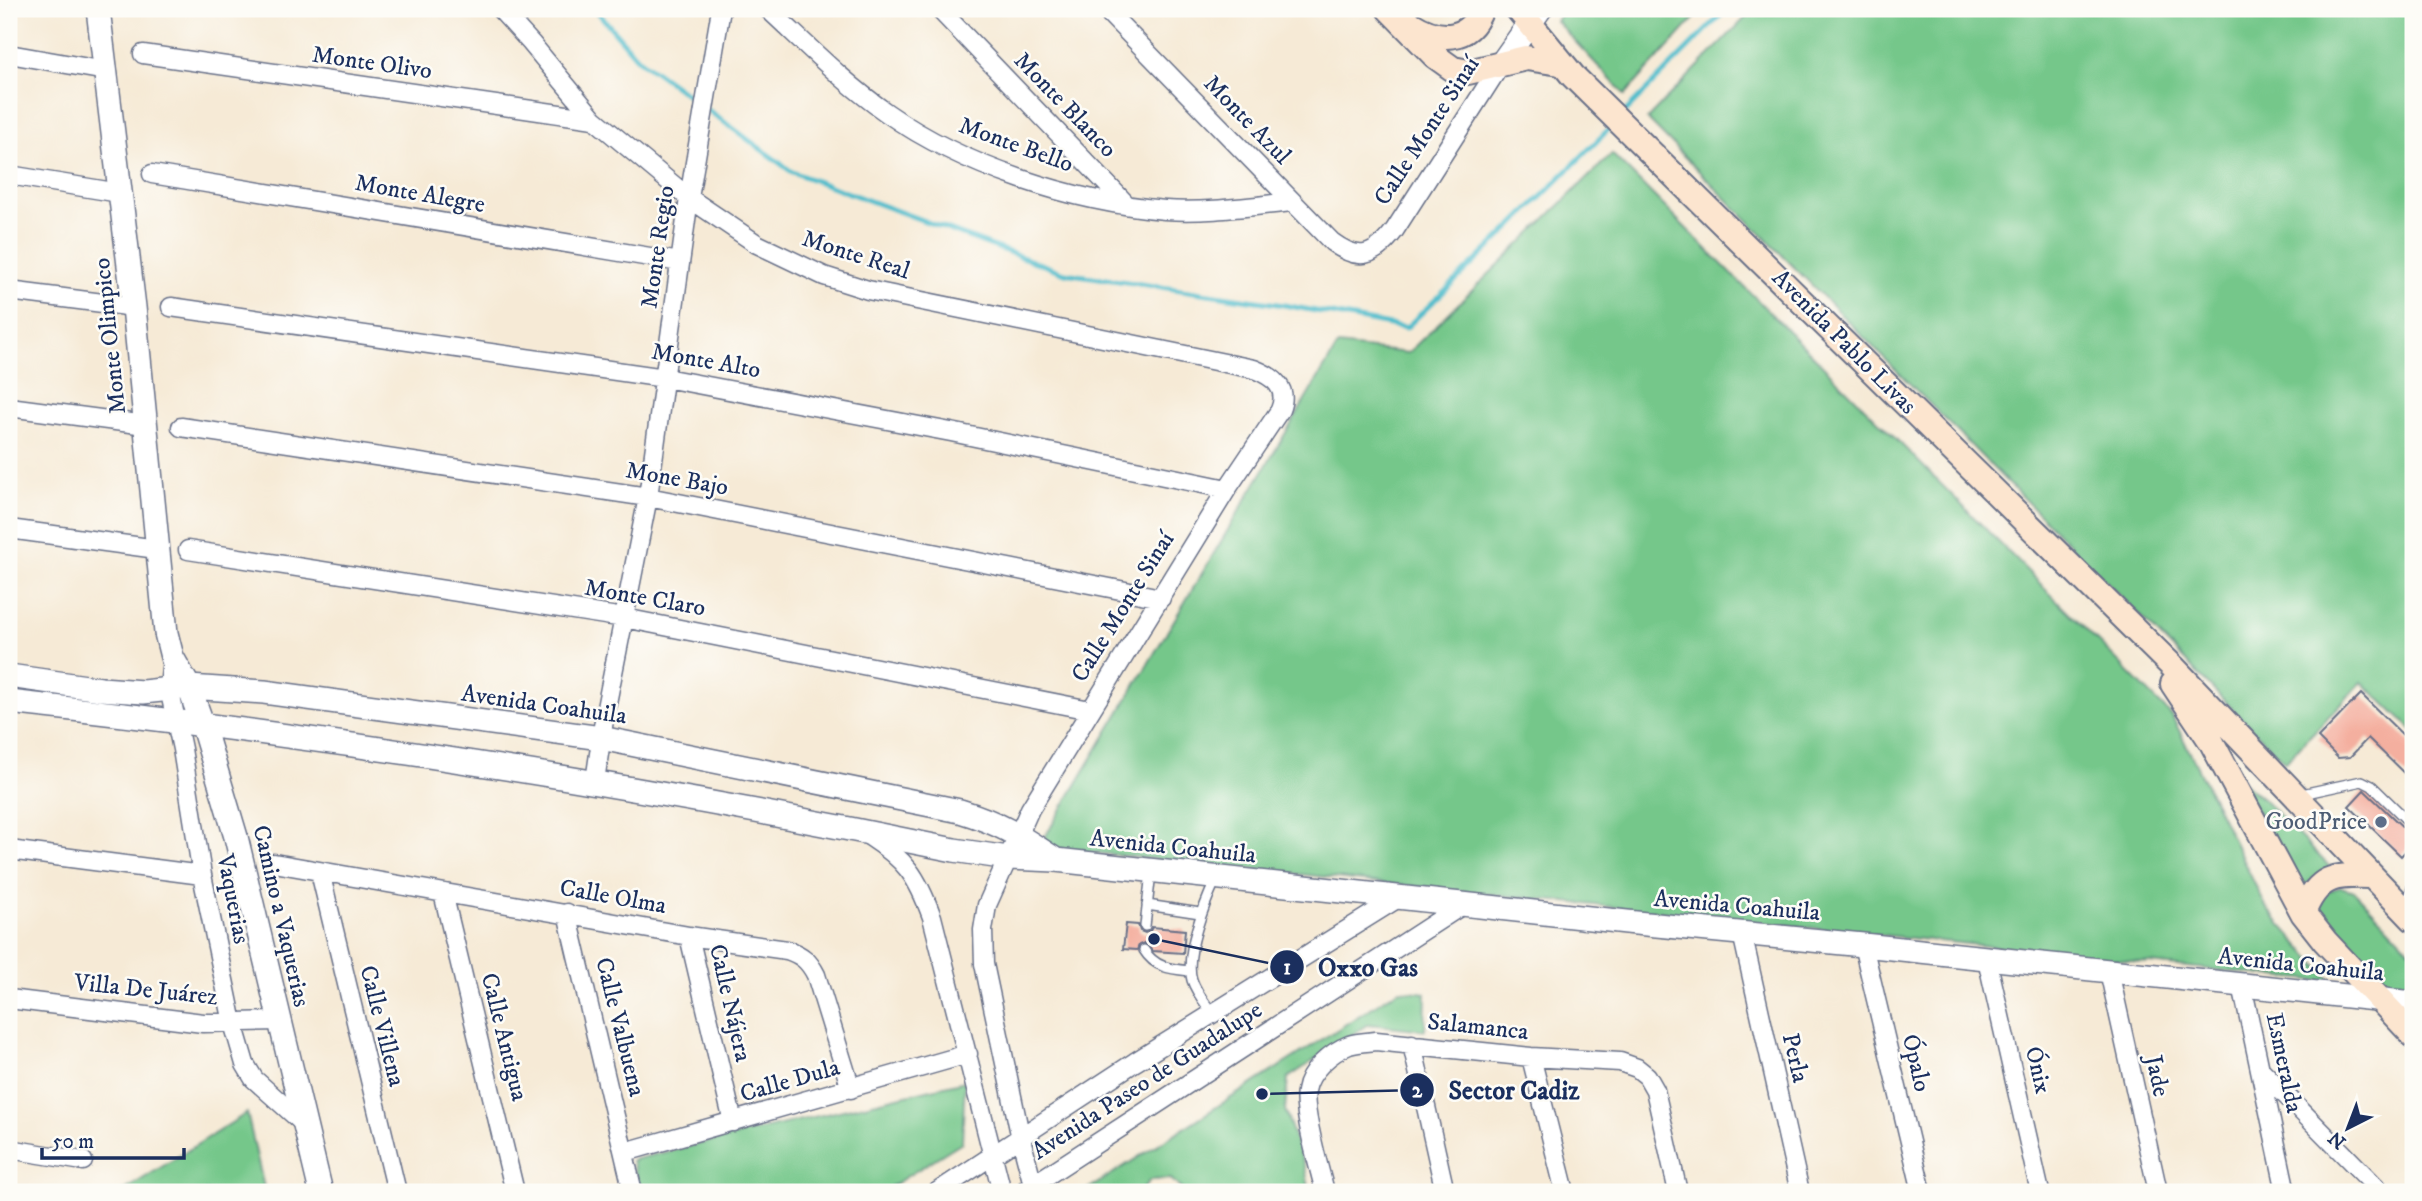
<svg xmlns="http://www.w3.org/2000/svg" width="2422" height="1201" viewBox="0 0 2422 1201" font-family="'IM FELL DW Pica',serif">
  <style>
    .green { fill: #74c78a; stroke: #487b74; stroke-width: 2 }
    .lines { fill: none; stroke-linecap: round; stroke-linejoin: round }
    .stream { stroke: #51bdcc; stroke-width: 5 }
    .building { fill: #f4af9f }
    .service-casing { stroke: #687088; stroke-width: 12 }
    .minor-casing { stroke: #687088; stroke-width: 21 }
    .tertiary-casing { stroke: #687088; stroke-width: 26 }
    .secondary-casing { stroke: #687088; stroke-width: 28 }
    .service { stroke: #fff; stroke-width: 9 }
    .minor { stroke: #fff; stroke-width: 18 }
    .tertiary { stroke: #fff; stroke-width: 23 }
    .secondary { stroke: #fce5cf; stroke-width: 24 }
    .service-dot { fill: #5c6f8a; stroke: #fdfcf7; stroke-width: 2.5 }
    .labels { text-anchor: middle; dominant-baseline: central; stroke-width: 5; stroke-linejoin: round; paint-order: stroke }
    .street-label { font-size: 24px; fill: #1b2f5e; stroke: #fdfcf7 }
    .service-label { font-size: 24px; fill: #4e5e75; stroke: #fdfcf7; text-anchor: end }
    .leader { fill: none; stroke: #1b2f5e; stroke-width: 2.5 }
    .callout-dot { fill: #1b2f5e; stroke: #fdfcf7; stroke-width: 2.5 }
    .mark-label { font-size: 21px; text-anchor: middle; font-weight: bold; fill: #fff }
    .callout-label { font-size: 26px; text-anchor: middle; font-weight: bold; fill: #1b2f5e; stroke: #fdfcf7; stroke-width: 5; stroke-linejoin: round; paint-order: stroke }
  </style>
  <rect width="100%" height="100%" fill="#fdfcf7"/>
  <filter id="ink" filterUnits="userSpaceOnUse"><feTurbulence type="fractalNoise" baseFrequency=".0143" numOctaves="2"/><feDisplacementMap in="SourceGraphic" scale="14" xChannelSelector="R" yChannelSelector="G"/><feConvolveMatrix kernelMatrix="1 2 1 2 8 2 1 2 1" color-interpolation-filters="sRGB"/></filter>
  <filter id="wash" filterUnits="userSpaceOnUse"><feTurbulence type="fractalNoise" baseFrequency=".00686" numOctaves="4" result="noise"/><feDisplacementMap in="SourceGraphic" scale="28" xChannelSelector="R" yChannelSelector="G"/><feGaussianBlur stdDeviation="1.57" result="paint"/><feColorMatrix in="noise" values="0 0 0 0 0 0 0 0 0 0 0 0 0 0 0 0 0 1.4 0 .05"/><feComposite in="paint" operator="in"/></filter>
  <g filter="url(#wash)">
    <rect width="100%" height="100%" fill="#f6ead6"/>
    <path class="green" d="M1564 9H1703L1625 95 1556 21Z
      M1754 9H2413V731L2362 682 2285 762 1647 119Z
      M1612 154 2172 716 2267 909 2332 982 1039 847 1338 345 1408 353Z
      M2238 778 2263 799 2331 868 2305 885 2300 886Z
      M2341 887 2354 891 2413 953V990L2393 988 2378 983 2315 913 2323 892Z
      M1399 990 1426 993 1425 1030 1368 1024 1288 1078 1285 1110 1305 1168 1310 1192H1184L1171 1179 1150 1180 1141 1192H1084Z
      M965 1081 962 1142 882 1192H640L632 1160Z
      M247 1113 265 1192H122Z"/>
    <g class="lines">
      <path class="stream" d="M595 9 638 59 700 104
        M708 110 792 172 1065 273 1284 305 1406 328 1512 226 1612 126
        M1621 116 1727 9"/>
    </g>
    <g id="blocks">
      <path class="building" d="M2361 694 2413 745V782L2368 738 2350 757 2338 758 2318 738Z
        M2364 790 2413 837V843L2401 856 2349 806Z
        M1126 924 1138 925 1140 931 1145 933 1150 931 1152 927 1185 930 1183 953 1153 951 1144 943 1139 945 1137 950 1123 949Z"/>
    </g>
  </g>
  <g filter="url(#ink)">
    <use href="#blocks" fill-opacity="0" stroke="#687088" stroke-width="2"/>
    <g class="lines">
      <g class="service-casing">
        <path id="service" d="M2297 795 2362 781 2372 786 2413 826
          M1147 905 1200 913
          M2407 907 2413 884
          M1145 926 1151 872
          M1144 950C1155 968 1171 969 1190 971
          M1212 1013C1205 1003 1196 992 1192 980 1184 954 1205 903 1216 879"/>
      </g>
      <g class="minor-casing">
        <path id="minor" d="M500 9 531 43 594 119 689 198 757 244 824 276 868 290 1254 369C1274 377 1289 388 1280 410L1227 489 1030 809 987 905 983 930 984 964 1021 1139 1035 1192
          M768 9C807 45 844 83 887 113 964 167 1073 202 1165 210 1207 213 1251 206 1292 202
          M939 9 1127 205
          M1105 9 1332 242C1359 262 1374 257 1394 231L1501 64
          M9 54 106 71
          M143 54 594 119
          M152 174 680 262
          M9 175 120 193
          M9 291 134 307
          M171 307 665 378 951 432 1227 489
          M9 407 146 425
          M181 427 648 497 1161 598
          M9 529 157 549
          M188 550 624 618 1090 710
          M172 657 169 688 182 749 202 875 233 1023 245 1064 254 1079 304 1124
          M595 781 605 713 648 497 689 198 721 9
          M869 836C906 860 917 876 932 917L1002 1192
          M9 850 202 875
          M274 863 689 936 787 950C802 955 809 961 816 975L851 1089
          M320 872 397 1192
          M443 893 515 1192
          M567 913 633 1192
          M1742 933 1800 1192
          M689 936 733 1122
          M1863 945 1922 1192
          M1987 959 2040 1192
          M2109 971 2158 1192
          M2242 985 2286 1192
          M9 999 203 1023 278 1021
          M1412 1044 1445 1192
          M1531 1057 1565 1192
          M2260 1069 2381 1192
          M9 1149 83 1161
          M625 1152 968 1054
          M1025 1190 1464 904
          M937 1192 1135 1062 1398 898
          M1325 1192C1320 1170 1302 1111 1306 1091 1309 1071 1331 1052 1349 1045 1358 1042 1368 1042 1376 1041L1531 1057 1620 1062 1637 1068 1647 1076 1655 1090 1678 1192"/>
      </g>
      <g class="tertiary-casing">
        <path id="tertiary" d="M98 9 134 307 166 633 172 657 189 687 202 723 236 837 321 1192
          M1501 64 1540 9
          M9 676 101 689 143 692 189 687 264 692 601 738 960 811C1000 823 1022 837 1056 860
          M9 702C326 736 641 785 954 850L1008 858 1056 860 1636 923 1863 945 2413 1003"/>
      </g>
      <g class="secondary-casing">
        <path id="secondary" d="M1389 9 1435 56 1453 69 1468 72 1526 58 1560 63
          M1518 9 1573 76 2173 667 2413 919
          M1411 24C1438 41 1469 43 1481 9
          M2173 684 2211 741 2303 913 2325 941 2413 1035
          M2303 913C2318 876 2333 875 2370 876"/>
      </g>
      <use href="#service" class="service"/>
      <use href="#minor" class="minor"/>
      <use href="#tertiary" class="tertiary"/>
      <use href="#secondary" class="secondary"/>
    </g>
  </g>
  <circle class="service-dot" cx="2381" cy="822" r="7"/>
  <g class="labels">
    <g class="street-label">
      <text transform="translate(372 63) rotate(8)">Monte Olivo</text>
      <text transform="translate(1065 105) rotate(46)">Monte Blanco</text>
      <text transform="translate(1247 120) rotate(46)">Monte Azul</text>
      <text transform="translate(1427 131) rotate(-57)">Calle Monte Sinaí</text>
      <text transform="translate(1016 145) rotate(20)">Monte Bello</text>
      <text transform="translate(420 194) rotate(10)">Monte Alegre</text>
      <text transform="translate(658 247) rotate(-82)">Monte Regio</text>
      <text transform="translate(856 255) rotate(18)">Monte Real</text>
      <text transform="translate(110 336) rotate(-96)">Monte Olimpico</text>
      <text transform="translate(1844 342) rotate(45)">Avenida Pablo Livas</text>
      <text transform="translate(706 361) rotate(10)">Monte Alto</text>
      <text transform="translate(677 479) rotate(10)">Mone Bajo</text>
      <text transform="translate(645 598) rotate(10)">Monte Claro</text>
      <text transform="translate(1123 607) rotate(-58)">Calle Monte Sinaí</text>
      <text transform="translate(544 705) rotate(8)">Avenida Coahuila</text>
      <text transform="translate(1173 847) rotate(6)">Avenida Coahuila</text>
      <text transform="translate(613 897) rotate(10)">Calle Olma</text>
      <text transform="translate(233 899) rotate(79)">Vaquerias</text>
      <text transform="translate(1737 906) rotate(5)">Avenida Coahuila</text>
      <text transform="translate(281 916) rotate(77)">Camino a Vaquerias</text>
      <text transform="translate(2301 965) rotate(6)">Avenida Coahuila</text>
      <text transform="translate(146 990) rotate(6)">Villa De Juárez</text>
      <text transform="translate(730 1003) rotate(77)">Calle Nájera</text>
      <text transform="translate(382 1026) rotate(76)">Calle Villena</text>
      <text transform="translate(620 1027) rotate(76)">Calle Valbuena</text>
      <text transform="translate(1478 1027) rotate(6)">Salamanca</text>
      <text transform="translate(504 1037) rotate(76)">Calle Antigua</text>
      <text transform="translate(1795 1058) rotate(77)">Perla</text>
      <text transform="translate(1916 1063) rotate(77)">Ópalo</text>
      <text transform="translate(2284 1063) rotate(78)">Esmeralda</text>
      <text transform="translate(2038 1070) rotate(77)">Ónix</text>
      <text transform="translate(2157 1076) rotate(78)">Jade</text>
      <text transform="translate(790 1081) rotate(-16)">Calle Dula</text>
      <text transform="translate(1147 1081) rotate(-33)">Avenida Paseo de Guadalupe</text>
    </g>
    <g class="service-label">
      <text x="2367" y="822">GoodPrice</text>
    </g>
  </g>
  <path class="leader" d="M1154 939L1287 967M1262 1094L1417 1090"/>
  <g class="callout-dot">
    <circle cx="1154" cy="939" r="7"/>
    <circle cx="1262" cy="1094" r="7"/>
    <circle cx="1287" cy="967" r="18"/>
    <circle cx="1417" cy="1090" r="18"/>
  </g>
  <g class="mark-label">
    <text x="1287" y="974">1</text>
    <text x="1417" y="1097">2</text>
  </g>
  <g class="callout-label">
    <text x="1368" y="976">Oxxo Gas</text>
    <text x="1514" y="1099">Sector Cadiz</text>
  </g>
  <rect width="2422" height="1201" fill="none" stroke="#fdfcf7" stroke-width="35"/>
  <g transform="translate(2348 1128) rotate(222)" stroke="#fdfcf7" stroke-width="5" paint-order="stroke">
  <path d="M0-5L12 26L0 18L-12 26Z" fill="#1b2f5e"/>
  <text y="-10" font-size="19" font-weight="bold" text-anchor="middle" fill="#1b2f5e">N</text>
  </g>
  <path d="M42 1148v10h142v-10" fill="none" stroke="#1b2f5e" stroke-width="3.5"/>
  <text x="52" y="1148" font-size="21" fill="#1b2f5e" stroke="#fdfcf7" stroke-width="5" paint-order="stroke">50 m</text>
</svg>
